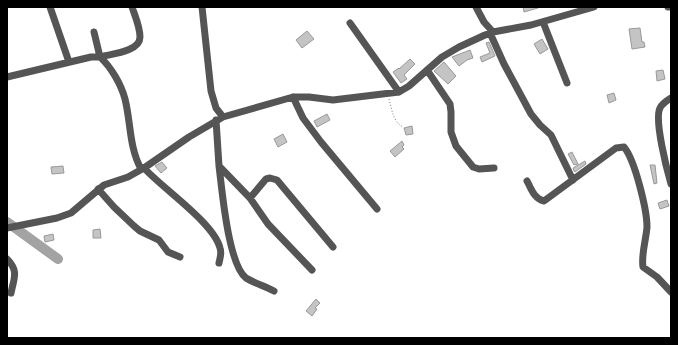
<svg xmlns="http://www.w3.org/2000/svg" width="678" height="345" viewBox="0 0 678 345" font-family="'Noto Sans',sans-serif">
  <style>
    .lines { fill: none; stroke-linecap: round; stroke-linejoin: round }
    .river { stroke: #a3a3a3; stroke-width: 10 }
    .building { fill: #c4c4c4; stroke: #999 }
    .path { stroke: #777; stroke-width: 1; stroke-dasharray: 1 2; stroke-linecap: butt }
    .street { stroke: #555; stroke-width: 7 }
  </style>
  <rect width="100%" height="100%" fill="#fff"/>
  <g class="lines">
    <path class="river" d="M7 222 58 259"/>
  </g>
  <path class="building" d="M523 7H538V8L524 12Z
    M640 28 642 42H644L645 47 632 49 629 29Z
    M307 31 314 39 302 48 296 40Z
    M542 39 548 49 540 54 534 44Z
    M489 42 495 56 482 62 480 57 490 53 486 43Z
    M470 50 473 58 467 60 459 66 452 57Z
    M410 59 415 64 404 75 407 79 401 83 393 72 399 68V69Z
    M444 62 456 76 448 84 434 71Z
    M663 70 665 79 657 81 656 71Z
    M614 93 616 100 609 103 607 95Z
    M327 114 330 120 317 127 314 121Z
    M412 126 413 134 406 135 404 128Z
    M283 134 287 142 278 147 274 139Z
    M402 141 404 145 402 147 404 149 395 157 390 151Z
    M572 152 578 164 574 165 568 154Z
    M585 161 586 164 575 172 574 171 573 168Z
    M162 162 167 168 161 173 155 166Z
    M650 165H655L657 183 654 184Z
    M63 166 64 173 52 174 51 167Z
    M667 200 669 206 660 209 658 203Z
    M100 229 101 238H93V230Z
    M53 234 54 240 45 242 44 236Z
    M316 299 320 303 315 308 317 309 312 316 306 311Z"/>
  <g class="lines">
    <path class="path" d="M389 99C392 110 393 122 403 127"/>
    <path class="street" d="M50 7 69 62
      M202 7 211 91 216 108 223 117
      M476 7 484 22 493 32
      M668 7H671
      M543 22 567 83
      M350 23 399 92
      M94 32 100 57C110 54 140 52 140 37 140 27 135 16 132 7
      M490 33 504 64 531 114 540 125 551 135 573 180
      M427 70 450 104 451 112V132L456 146 473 167 479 169 494 168
      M7 77 91 57H100C111 67 121 84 125 99 131 123 129 147 141 169
      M293 97 303 118 321 142 377 209
      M671 98C666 101 662 104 660 108 654 120 667 170 671 184
      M216 120 219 166 250 198 268 224 312 270
      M219 166C222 189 228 264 246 278 254 283 265 286 274 291
      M144 168C162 188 214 223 220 248 222 253 220 258 219 263
      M527 181C531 188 534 199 544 201L616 148 624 147C635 160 647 210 647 227 646 240 641 255 643 267L657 277 671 292
      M98 189 114 207 134 226 140 231 159 240 168 252 180 257
      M250 198 266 179 270 178 277 180 333 247
      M7 228 57 218 71 213 104 185 128 177 144 168 189 137 223 117 293 97H309L333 100 399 92 409 86 442 57 459 47 485 35 493 32 531 25 594 7
      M7 259C19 271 14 278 11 293"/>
  </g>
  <rect width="678" height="345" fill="none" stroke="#000000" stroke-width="16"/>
</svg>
